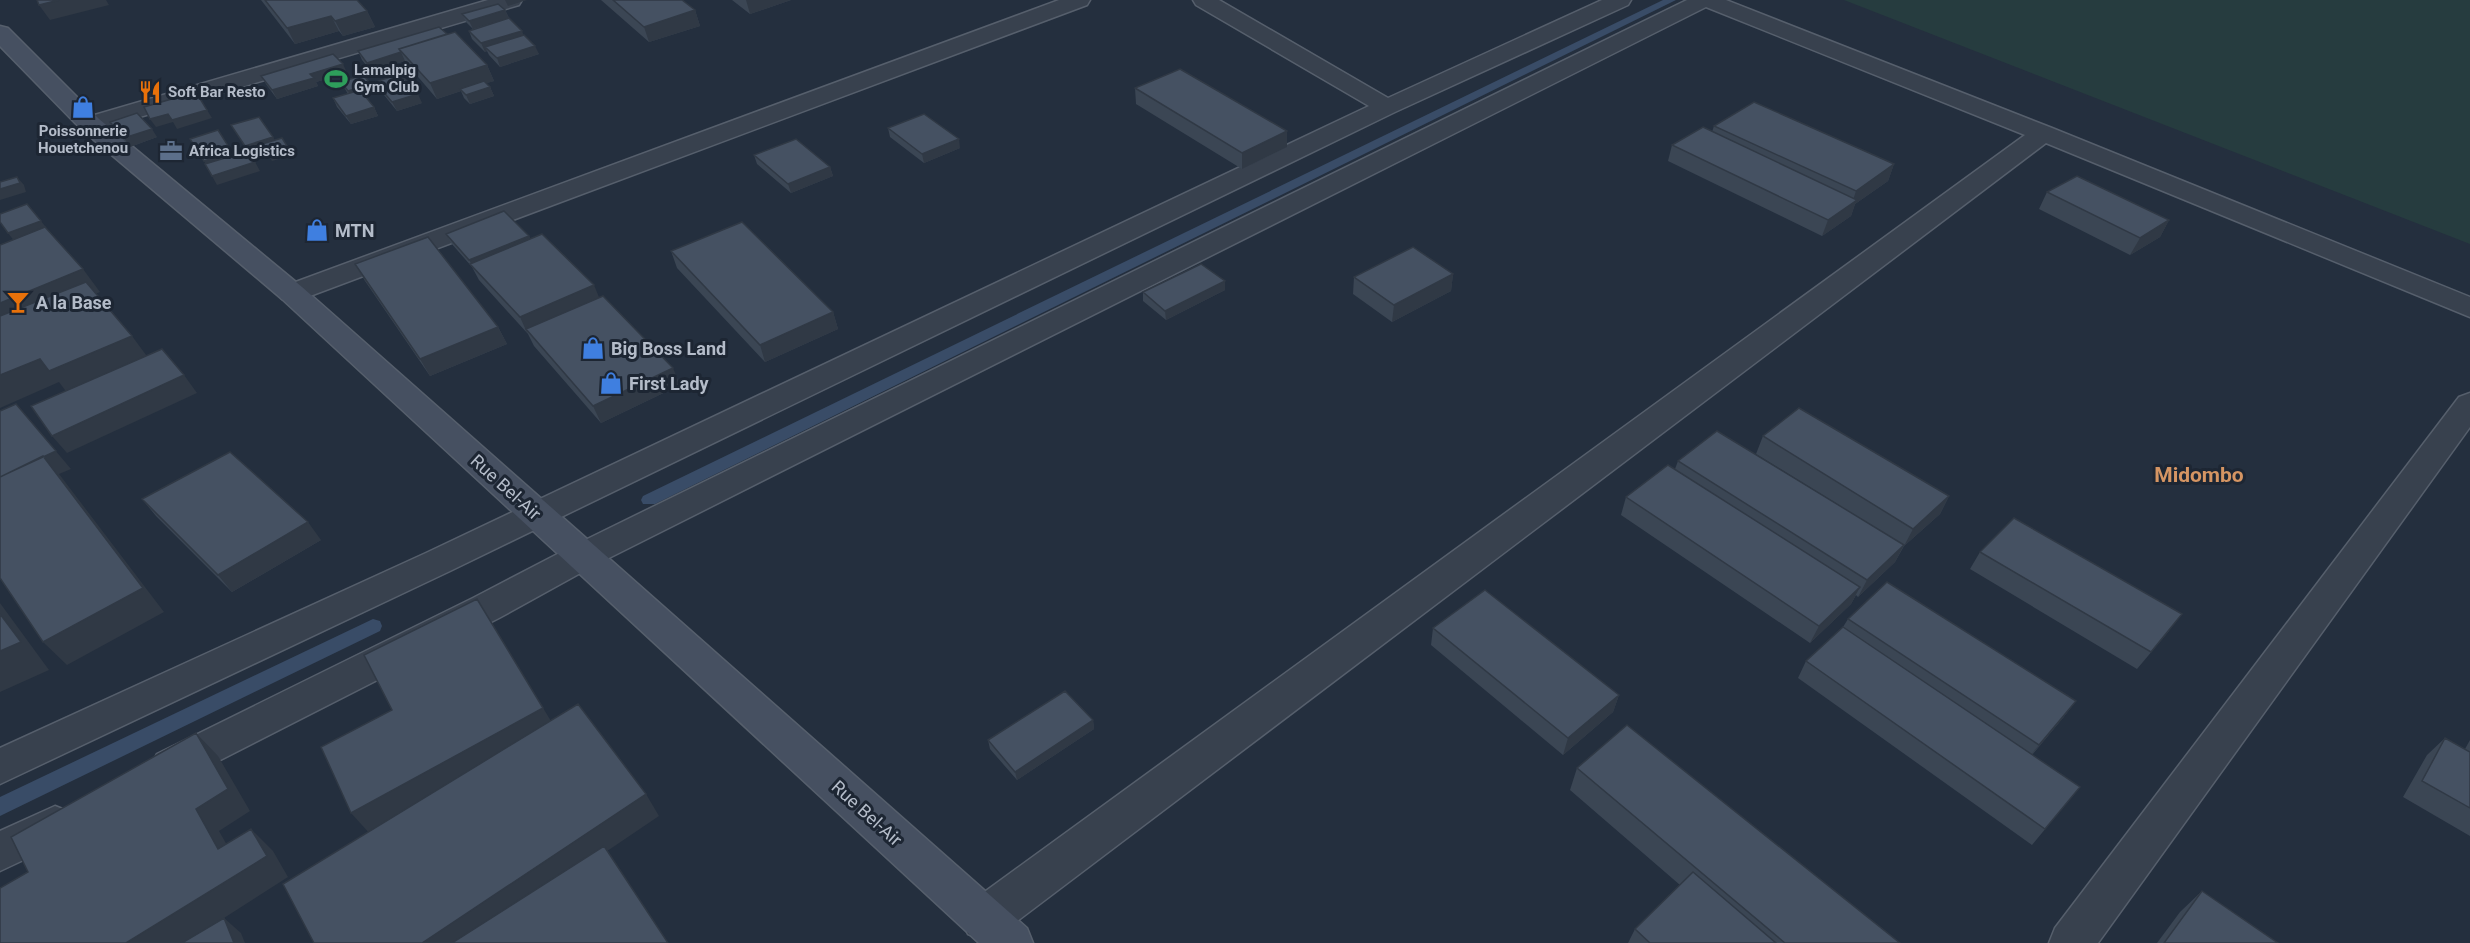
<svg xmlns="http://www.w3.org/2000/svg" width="2470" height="943" viewBox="0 0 2470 943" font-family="Roboto,sans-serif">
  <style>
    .green { fill: #263c3f }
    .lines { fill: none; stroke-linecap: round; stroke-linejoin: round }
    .stream { fill: #394c67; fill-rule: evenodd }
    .minor-casing { stroke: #565f6c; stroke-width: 3 }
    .secondary-casing { stroke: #565f6c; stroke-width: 3 }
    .minor { fill: #38414e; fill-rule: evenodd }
    .secondary { fill: #465061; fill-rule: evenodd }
    .wall { fill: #3b4654 }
    .shaded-wall { fill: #303945 }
    .building { fill: #455162; stroke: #303945; stroke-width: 1.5 }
    .labels { text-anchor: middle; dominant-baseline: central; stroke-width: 6; stroke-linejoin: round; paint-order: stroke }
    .far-poi-label { font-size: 15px; font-weight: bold; fill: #b4bcc9; stroke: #1d2633; text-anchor: start }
    .poi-label { font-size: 18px; font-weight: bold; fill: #b4bcc9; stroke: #1d2633; text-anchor: start }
    .street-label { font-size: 18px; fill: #b4bcc9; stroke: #1d2633 }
    .quarter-label { font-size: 21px; font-weight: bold; fill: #d59563; stroke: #1d2633 }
  </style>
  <rect width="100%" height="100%" fill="#242f3e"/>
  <path class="green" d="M1844 0H2470V244Z"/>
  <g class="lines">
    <path class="stream" d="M1663 0H1676L655 504H643L641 500 643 496Z
      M373 619 380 621 382 626 380 631 0 816V797Z"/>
    <g class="minor-casing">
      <path id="minor" d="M488 0H522L519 5 99 129 90 131 81 129 78 124 81 119Z
        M1059 0H1090L1087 5 302 299 292 302 282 299 278 293 282 287Z
        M1193 0H1219L1388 98 1602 0H1631L1628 5 1395 112 450 571 0 784V748L426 553 1369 106 1196 5Z
        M1687 0H1726L2052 128 2470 297V317L2046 143 1000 934 984 940 968 934 962 919 968 904 2025 135 1706 7 595 565 499 618 185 778 171 783 157 778 151 766 157 754 473 598 571 547Z
        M2470 393V427L2098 943H2049L2055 928 2459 397Z
        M55 806 70 812 76 825 70 838 0 871V831Z"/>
    </g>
    <g class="secondary-casing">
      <path id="secondary" d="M0 26 8 28 99 119 302 287 1027 928 1033 943H979L282 299 81 129 0 46Z"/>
    </g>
    <use href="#minor" class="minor"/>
    <use href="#secondary" class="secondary"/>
  </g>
  <path class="wall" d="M261 0H357L367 11 375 27 343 36 339 31 295 44Z
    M601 0H682L695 10 700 26 649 42Z
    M732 0H791L750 14Z
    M505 10 509 18 523 35 539 54 500 67 489 55 487 51 485 52 472 39 469 31 473 29 466 22 462 14Z
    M447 34 487 65 494 81 486 83 490 87 494 96 470 104 464 98 461 91 437 99 407 64 405 61 371 71 362 60 358 51Z
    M347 73 316 82 318 86 277 99 266 84 261 76Z
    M341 82 375 93 365 96 374 107 378 116 351 124 337 107 333 98 348 94Z
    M375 82 422 103 397 111 380 90Z
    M1135 88 1287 131V147L1242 169 1136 104Z
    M110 122 157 137 130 147 115 131Z
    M1714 126 1894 164 1888 181 1855 204 1851 216 1822 236 1668 161 1672 145 1712 132Z
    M888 128 960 148 924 163 890 137Z
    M754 155 830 167 833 176 791 193 757 164Z
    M2047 192 2169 220 2160 237 2130 255 2039 209Z
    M446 234 529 236 530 239 599 298 680 385 601 423 534 346 528 334 479 280 472 267 451 243Z
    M671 251 833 312 838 329 765 362 677 268Z
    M355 264 498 327 507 344 430 376 365 281Z
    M1453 274 1451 291 1392 322 1353 294 1354 277Z
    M1225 281V290L1166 320 1143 301V292Z
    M1763 436 1949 496 1940 514 1904 546 1895 562 1858 597 1856 595 1851 604 1810 643 1621 515 1626 497 1675 469 1678 461 1839 505 1756 454Z
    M142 499 321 540 232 592 156 516Z
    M1980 552 2169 631 2137 669 1970 569Z
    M1848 619 2076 701 2063 718 2032 755 2080 787 2032 845 1798 678 1806 661 1843 627Z
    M1433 628 1619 695 1613 712 1563 755 1431 645Z
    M1093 720 1094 729 1017 780 990 749 988 740Z
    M2445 738 2465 749 2470 740V836L2403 797 2427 755Z
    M1577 768 1900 943H1628L1635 929 1680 885 1570 790Z
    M2202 891 2278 943H2157L2180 912Z"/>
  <path class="shaded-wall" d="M59 0H106L109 5 50 20 39 5Z
    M505 0H527L508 6Z
    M746 0H791L750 14Z
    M505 10 509 18 473 29 469 21Z
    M695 10 700 26 649 42 644 27Z
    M367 11 375 27 343 36 335 21Z
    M331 16 339 31 295 44 287 28Z
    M522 31 525 39 485 47 487 51 485 52 481 43Z
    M535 46 539 54 500 67 497 58Z
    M401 52 405 61 371 71 367 63Z
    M343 64 347 73 316 82 318 86 277 99 272 90 310 74Z
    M487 65 494 81 462 91 460 89 461 91 437 99 430 83Z
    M371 84 375 93 353 100 348 91Z
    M490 87 494 96 470 104 466 95Z
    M418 94 422 103 397 111 392 102Z
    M374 107 378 116 351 124 346 116Z
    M207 110 212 118 177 129 173 122 156 127 150 119 168 114Z
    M152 129 157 137 130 147 124 138Z
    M1287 131V147L1242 169V153Z
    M273 137 278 146 250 155 245 146Z
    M959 139 960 148 924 163 922 154Z
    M287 146 292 155 272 161 267 153Z
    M232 152 237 161 209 170 204 161Z
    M255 162 260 171 217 185 212 176Z
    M1894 164 1888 181 1855 204 1851 216 1822 236 1828 220 1852 203 1856 191Z
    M830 167 833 176 791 193 788 184Z
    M17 177 24 185 26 192 0 200V189Z
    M2169 220 2160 237 2130 255 2140 238Z
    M41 221 48 230 15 242 8 233Z
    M529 236 533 245 472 265 469 260Z
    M83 269 100 292 0 334V303Z
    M1453 274 1451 291 1392 322 1394 305Z
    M1225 281V290L1166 320 1165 311Z
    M594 285 601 302 526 329 528 335 520 317Z
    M833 312 838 329 765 362 760 345Z
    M498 327 507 344 430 376 420 359Z
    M132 336 149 359 68 394 59 382 0 408V375L40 359Z
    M673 368 680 385 601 423 593 406Z
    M184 375 197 393 67 453 52 436Z
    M16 404 71 469 59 474 164 612 67 665 43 642 0 503Z
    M1949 496 1940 514 1904 546 1913 529Z
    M308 522 321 540 232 592 218 575Z
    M1904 545 1895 562 1858 597 1867 580Z
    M1860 587 1851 604 1810 643 1819 626Z
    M0 603 49 670 0 692Z
    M491 622 557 731 371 835 351 813Z
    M1619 695 1613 712 1563 755 1568 738Z
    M2076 701 2063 718 2026 761 2039 745Z
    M1093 720 1094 729 1017 780 1015 772Z
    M196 733 218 756 250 811 219 831 241 870 218 849 196 809Z
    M646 794 659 816 471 943H422Z
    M251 829 273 851 288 877 224 918 241 933 245 943H126Z"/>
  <path class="building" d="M37 0H59L39 5Z
    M265 0H357L367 11 335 21 331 16 287 28Z
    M613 0H682L695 10 644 27Z
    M498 4 505 10 469 21 462 14Z
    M509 18 522 31 481 43 469 31Z
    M439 27 447 34 399 49 401 52 367 63 358 51Z
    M455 32 487 65 430 83 399 49Z
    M524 35 535 46 497 58 485 47Z
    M333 54 343 64 310 74 314 78 272 90 261 76Z
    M1180 69 1287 131 1242 153 1135 88Z
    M400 74 418 94 392 102 375 82Z
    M363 75 371 84 348 91 341 82Z
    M484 81 490 87 466 95 460 89Z
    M360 90 374 107 346 116 333 98Z
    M196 92 207 110 172 120 168 114 150 119 144 107Z
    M1754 102 1894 164 1856 191 1714 126Z
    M137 113 152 129 124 138 110 122Z
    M924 114 959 139 922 154 888 128Z
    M259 117 273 137 245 146 231 125Z
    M1703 127 1857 200 1828 220 1672 145Z
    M218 130 232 152 204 161 190 139Z
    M282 138 287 146 267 153 262 144Z
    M796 139 830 167 788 184 754 155Z
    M248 151 255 162 212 176 205 164Z
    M2077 176 2169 220 2140 238 2047 192Z
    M17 177 20 183 0 189V182Z
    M27 204 41 221 8 233 0 222V214Z
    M504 211 529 236 469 260 446 234Z
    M742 222 833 312 760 345 671 251Z
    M45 227 83 269 0 303V245Z
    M542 234 594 285 520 317 470 264Z
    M428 237 498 327 420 359 355 264Z
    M1413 247 1453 274 1394 305 1354 277Z
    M1201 264 1225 281 1165 311 1143 292Z
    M86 282 132 336 49 371 40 359 0 375V316Z
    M603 296 673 368 593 406 526 329Z
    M162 349 184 375 52 436 31 406Z
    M16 404 56 451 0 477V411Z
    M1799 408 1949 496 1913 529 1763 436Z
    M1717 431 1904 545 1867 580 1678 461Z
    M230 452 308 522 218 575 142 499Z
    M43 456 143 588 43 642 0 578V477Z
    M1668 465 1860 587 1819 626 1626 497Z
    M2014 518 2182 614 2151 652 1980 552Z
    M1887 582 2076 701 2039 745 1848 619Z
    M1485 590 1619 695 1568 738 1433 628Z
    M477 599 543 708 351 813 321 747 392 710 364 655Z
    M0 614 21 642 0 651Z
    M1843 627 2080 787 2045 829 1806 661Z
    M1065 691 1093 720 1015 772 988 740Z
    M578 704 646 794 422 943H314L283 884Z
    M1627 725 1900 943H1785L1577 768Z
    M196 733 228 789 196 809 218 849 251 829 267 856 126 943H0V888L28 872 11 837Z
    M2445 738 2470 752V808L2422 781Z
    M604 846 668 943H452Z
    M1693 872 1776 943H1650L1635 929Z
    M2202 891 2278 943H2164Z
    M224 918 234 943H182Z"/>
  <defs>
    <g id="stadium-bare" transform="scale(1.8)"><path d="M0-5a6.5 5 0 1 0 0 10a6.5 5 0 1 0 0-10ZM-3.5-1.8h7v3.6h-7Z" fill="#2e9e5b" stroke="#1d2633" stroke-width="2.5" paint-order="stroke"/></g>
    <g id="restaurant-bare" transform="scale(1.8)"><path d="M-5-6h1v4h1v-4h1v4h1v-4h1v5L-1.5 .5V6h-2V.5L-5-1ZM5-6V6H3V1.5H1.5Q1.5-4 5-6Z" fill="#e8710a" stroke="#1d2633" stroke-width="2.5" paint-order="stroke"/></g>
    <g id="shop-bare" transform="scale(1.8)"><path d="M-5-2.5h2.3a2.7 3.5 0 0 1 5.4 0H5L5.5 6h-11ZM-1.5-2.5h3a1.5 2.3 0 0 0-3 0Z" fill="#3f7fe0" stroke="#1d2633" stroke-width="2.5" paint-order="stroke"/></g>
    <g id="office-bare" transform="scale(1.8)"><path d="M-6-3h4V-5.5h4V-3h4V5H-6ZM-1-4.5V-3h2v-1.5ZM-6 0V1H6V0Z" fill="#5c6f8a" stroke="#1d2633" stroke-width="2.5" paint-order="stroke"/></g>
    <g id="bar-bare" transform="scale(1.8)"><path d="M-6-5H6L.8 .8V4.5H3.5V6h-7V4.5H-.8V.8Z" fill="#e8710a" stroke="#1d2633" stroke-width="2.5" paint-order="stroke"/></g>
  </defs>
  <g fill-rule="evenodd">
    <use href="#stadium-bare" x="336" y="79"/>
    <use href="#restaurant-bare" x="150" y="92"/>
    <use href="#shop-bare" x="83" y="107"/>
    <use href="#office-bare" x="171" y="151"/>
    <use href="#shop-bare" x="317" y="230"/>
    <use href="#bar-bare" x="18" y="302"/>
    <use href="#shop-bare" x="593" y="348"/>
    <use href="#shop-bare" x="611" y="383"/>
  </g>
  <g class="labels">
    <g class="far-poi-label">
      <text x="354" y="70">Lamalpig<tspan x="354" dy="17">Gym Club</tspan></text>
      <text x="168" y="92">Soft Bar Resto</text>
      <text x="83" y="131" text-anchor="middle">Poissonnerie<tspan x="83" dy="17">Houetchenou</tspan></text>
      <text x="189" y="151">Africa Logistics</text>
    </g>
    <g class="poi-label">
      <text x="335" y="230">MTN</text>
      <text x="36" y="302">A la Base</text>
      <text x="611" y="348">Big Boss Land</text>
      <text x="629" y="383">First Lady</text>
    </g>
    <g class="street-label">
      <text transform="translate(506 487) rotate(42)">Rue Bel-Air</text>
      <text transform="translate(867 813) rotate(42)">Rue Bel-Air</text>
    </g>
    <g class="quarter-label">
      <text x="2199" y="475">Midombo</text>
    </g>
  </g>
</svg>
